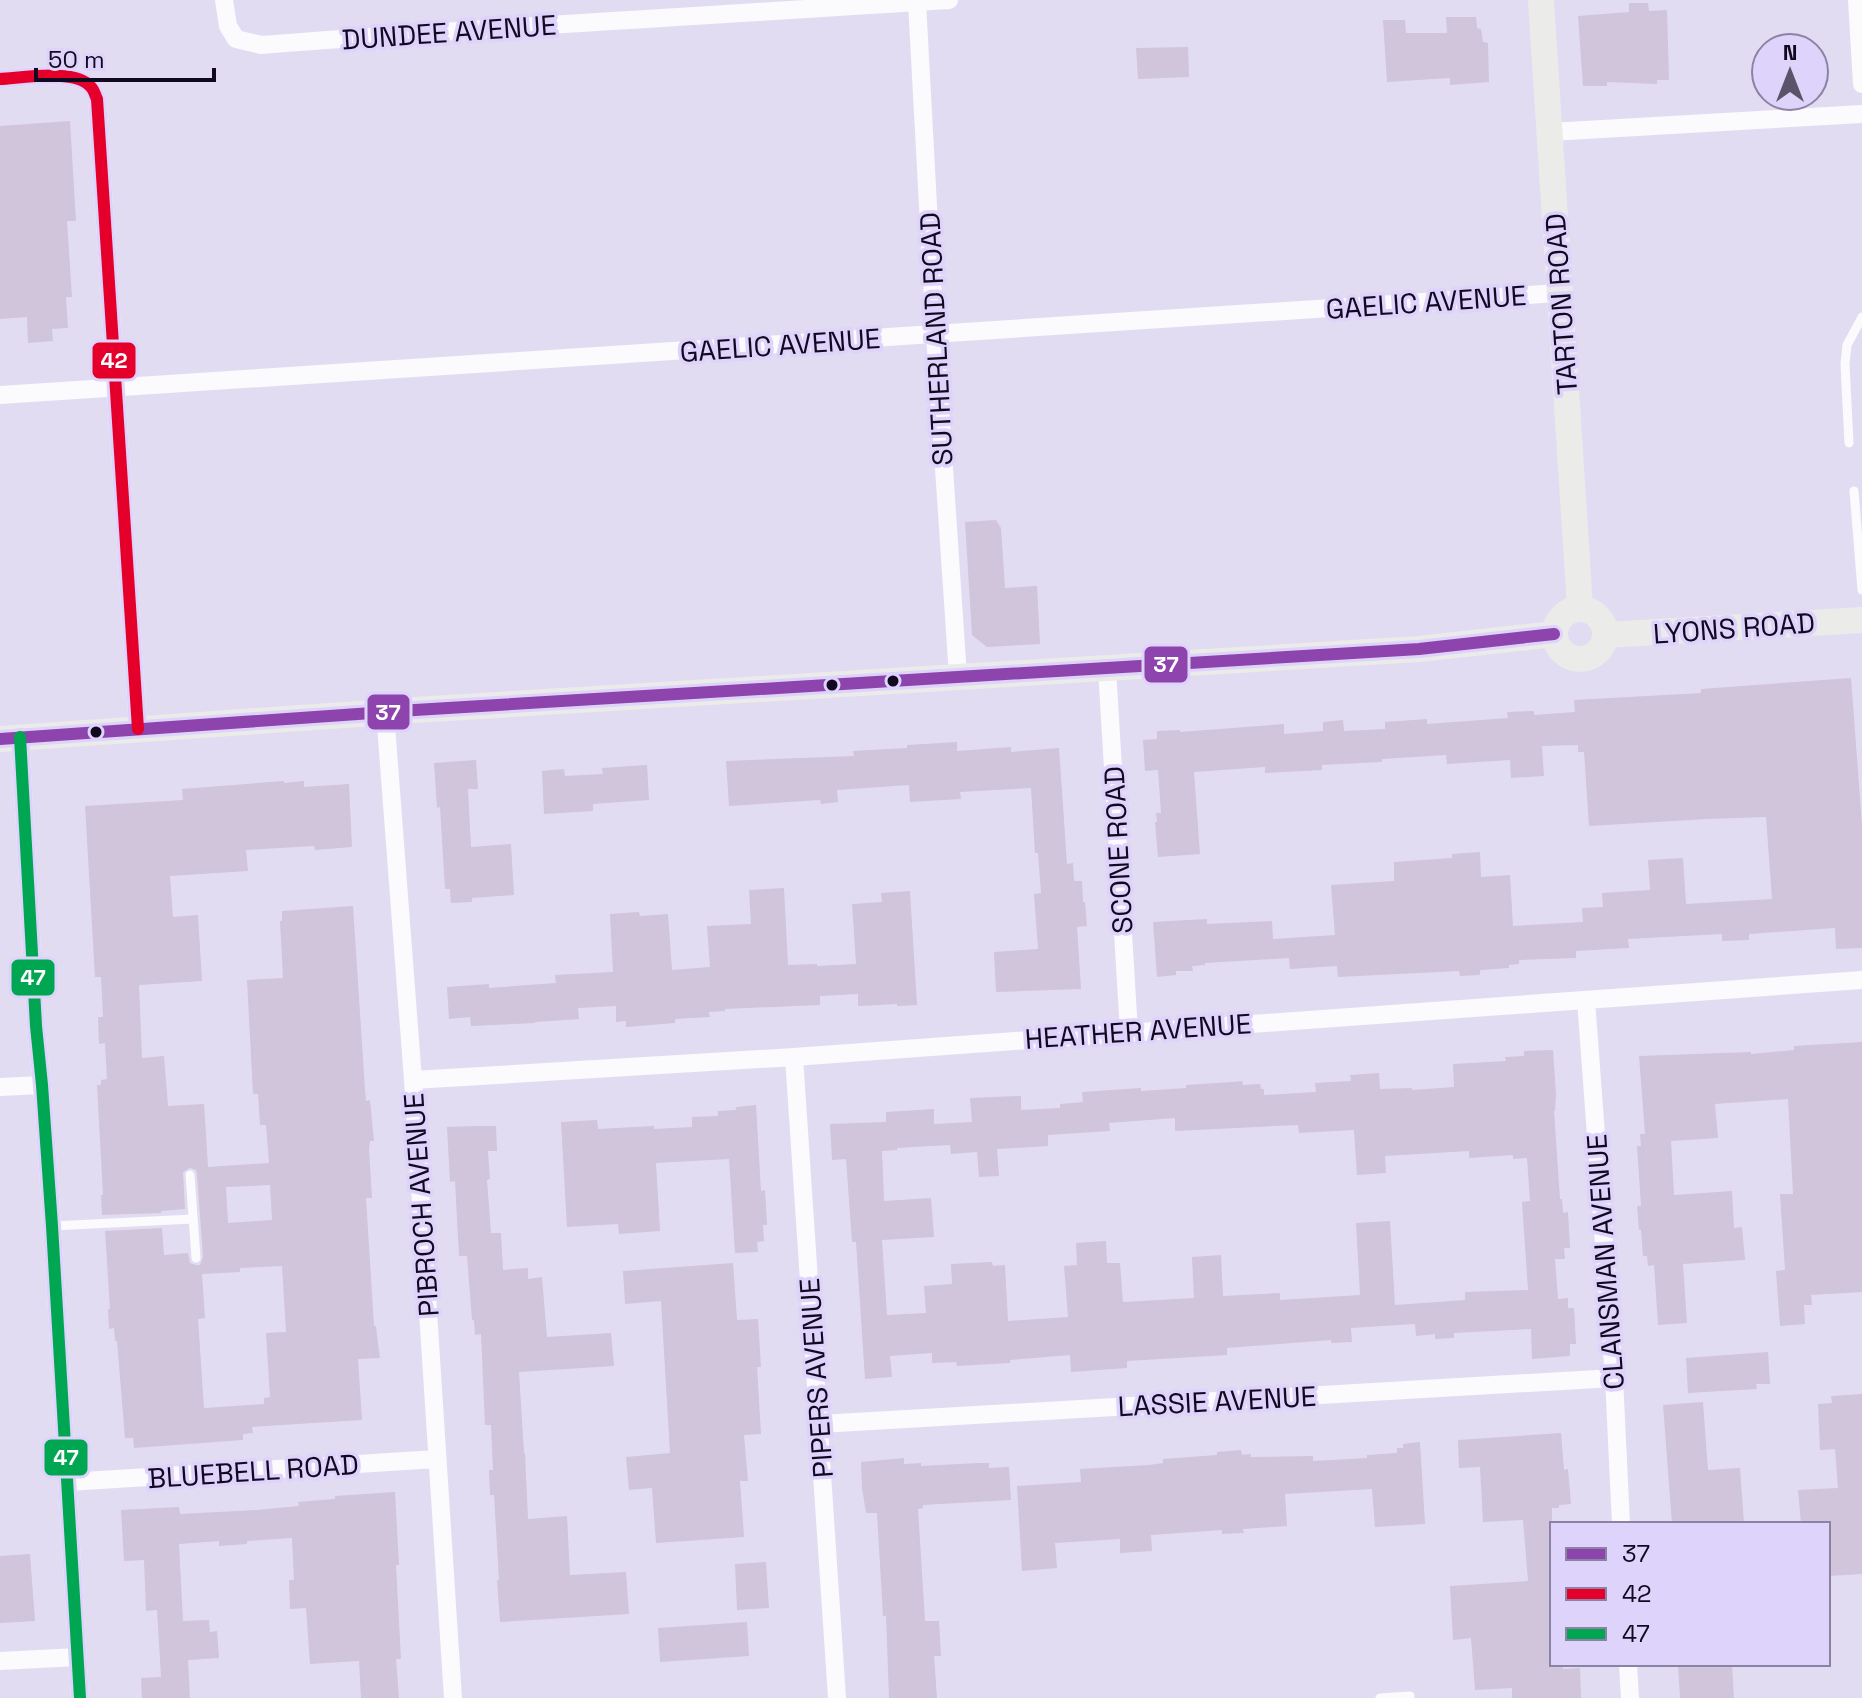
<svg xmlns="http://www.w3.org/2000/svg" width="1862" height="1698" viewBox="0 0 1862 1698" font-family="'Space Grotesk',sans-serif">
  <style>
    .building { fill: #d0c5da; fill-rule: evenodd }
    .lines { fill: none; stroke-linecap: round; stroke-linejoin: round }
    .lane { stroke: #fbfafd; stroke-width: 9 }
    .street { stroke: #fbfafd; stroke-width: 18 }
    .secondary { stroke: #ebebea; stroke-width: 26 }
    .bus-1-casing { stroke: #ded3fb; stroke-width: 18 }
    .bus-2-casing { stroke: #ded3fb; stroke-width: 18 }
    .bus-3-casing { stroke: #ded3fb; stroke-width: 18 }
    .bus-1 { stroke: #8e44ad; stroke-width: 12 }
    .bus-2 { stroke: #e4002b; stroke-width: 12 }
    .bus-3 { stroke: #00a651; stroke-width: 12 }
    .bus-dot { fill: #120920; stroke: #ded3fb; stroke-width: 3 }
    .labels { text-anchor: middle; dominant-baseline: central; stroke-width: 7; stroke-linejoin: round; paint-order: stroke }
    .street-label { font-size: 28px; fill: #120920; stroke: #ded3fb }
    .line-badge { stroke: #ded3fb; stroke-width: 3 }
    .badge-label { font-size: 22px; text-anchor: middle; font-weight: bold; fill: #fff }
  </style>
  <rect width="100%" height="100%" fill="#e2dcf2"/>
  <path class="building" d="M1629 3H1648L1649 11 1667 10 1669 80H1657V84L1607 82V86H1583L1578 16 1629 12Z
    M1446 17H1476L1477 28 1481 29 1483 42 1488 43 1489 82 1450 85V78L1387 82 1383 20H1405L1406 33H1447Z
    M1188 47 1189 77 1138 79 1136 48Z
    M70 121 76 221H67L72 297H66L68 328 52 329 53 341 28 343 27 317 0 319V126Z
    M996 520 1001 528 1005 588 1037 586 1040 644 987 647 972 635 965 522Z
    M1851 678 1862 825V948L1836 949 1835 928 1749 934V940L1722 941V934L1628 939 1629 948 1576 951V958L1519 960V964L1509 965V968L1480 970V975L1460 976 1459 971 1338 977 1337 966 1290 969 1289 958 1205 963V965L1192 966 1193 971H1176V975L1157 977 1153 922 1207 919V924L1272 921 1273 939 1335 935 1331 885 1394 881V862L1452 858V854L1480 852 1481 877 1510 875 1513 926 1583 922 1582 908 1603 907 1602 893 1650 890 1648 860 1683 858 1686 904 1772 899 1766 817 1707 819 1589 826 1584 752H1578V745L1542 746 1544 776 1511 778 1510 760 1447 764 1446 755 1382 759V762L1322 765V770L1265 773V767L1194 772 1200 854 1158 857 1155 822H1157L1156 813H1161L1158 770 1145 771 1143 740 1157 739V731L1180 730V732L1284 724V734L1323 731V722L1343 720 1344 731 1385 729V722L1427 719V724L1508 718 1507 712 1534 711V715L1575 712 1574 700 1701 693V689Z
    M957 742V751L1011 747V752L1059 748 1067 864 1073 863 1074 881H1082L1083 902H1085L1087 926 1077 927 1081 989 996 992 994 952 1038 949 1034 894 1041 893 1038 853H1035L1031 788 960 792 961 799 910 802 909 785 837 790 838 802 821 804 820 800 729 806 726 761 854 756 853 751 907 748V745Z
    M476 760 478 789H468L471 847 511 844 514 895 472 898V902L451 903 450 889H445L440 807 437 808 434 763Z
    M647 765 649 800 593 804V811L544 814 542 771 564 769 565 776 603 774 602 768Z
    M284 781V783L304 781V787L349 784 352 847 315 850 314 846 246 850 248 871 170 876 173 917 198 915 202 981 139 985 142 1058 164 1056 168 1106 204 1104 208 1167 269 1163 266 1125H260L258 1094H253L247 980 283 978 280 921H282V911L353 906 365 1090 366 1101 370 1100 374 1141H370L369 1149 372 1198H366L374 1326H376L377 1335 380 1358 358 1359 362 1420 252 1427 253 1433 243 1434V1440L134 1448 133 1438H125L117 1341H115L114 1328 109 1329 108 1309H110L105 1231 162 1228 164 1255 188 1253 190 1263 196 1265H200L203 1257 197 1174 196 1170 190 1168 183 1172 185 1209 161 1211V1213L102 1215 101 1195H103L97 1085H101V1080L107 1079 105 1043 99 1044 98 1017H103L101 977H95L85 806 183 800 182 789ZM270 1185 272 1220 228 1223 226 1187ZM282 1266 286 1332 266 1333 270 1397 264 1398V1404L204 1408 198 1319 205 1318 202 1274 240 1272V1268Z
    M784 888 788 965 817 964V966L856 964 852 904 882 902 881 893 910 891 917 1005 897 1006V1004L858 1006V994L820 996V1005L725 1009V1011L709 1012 710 1017 675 1019V1023L626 1027V1021L616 1022V1006L578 1008 579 1019 535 1022V1023L471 1026 470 1017 449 1019 447 987 489 984V988L556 983 555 975 613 972 610 914 639 912 640 916 668 914 672 970 710 967 707 926 751 924 749 890Z
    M1862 1042V1292L1811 1295 1812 1305H1804L1805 1324 1780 1326 1776 1271 1785 1270 1780 1194H1793L1788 1099 1715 1104 1718 1138 1671 1141 1674 1195 1732 1191 1734 1228 1742 1227 1745 1260 1683 1264 1687 1323 1658 1325 1654 1265 1648 1266 1647 1256H1643L1641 1230H1639L1637 1206H1641L1637 1146H1641L1640 1134H1645L1639 1056 1751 1052V1054L1794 1050V1046Z
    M1553 1050 1556 1094 1555 1111H1554L1560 1199H1562L1563 1213 1568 1212 1570 1248H1564L1565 1259H1555L1558 1299 1568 1298V1308H1574L1576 1344H1570V1356L1532 1359 1531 1329 1454 1333V1338L1435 1339V1334L1416 1336 1415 1324 1351 1328 1352 1342 1331 1343V1340L1227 1348V1355L1127 1361V1368L1071 1372 1070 1355 1010 1360V1363L957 1366 956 1362 932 1363V1353L890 1356 892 1377 865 1379 856 1242H852L846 1159 832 1160 830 1124 886 1122V1112L934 1109V1124L972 1122 970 1098 993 1097 1021 1096V1110L1060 1108V1104L1083 1102 1082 1092 1141 1088V1091L1186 1088V1085L1232 1082 1242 1081 1243 1085 1260 1084 1261 1089H1264V1095L1316 1092 1315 1083 1351 1081 1350 1075 1379 1073 1380 1089 1412 1088V1090L1454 1087 1453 1064 1506 1061 1505 1057 1524 1056V1051ZM1175 1118V1131L1298 1125 1299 1133 1354 1130 1357 1175 1386 1173 1385 1156 1469 1151V1158L1513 1155V1159L1527 1158 1530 1201 1522 1202 1528 1290 1465 1292V1300L1395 1305 1390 1221 1356 1223 1360 1295 1280 1300V1293L1223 1296 1221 1255 1192 1257 1194 1298 1123 1302 1120 1263H1107L1106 1241 1076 1243 1077 1265 1064 1266 1068 1317 1008 1321 1005 1265 993 1266 992 1262 951 1264 952 1284 924 1286 926 1313 887 1315 882 1240 934 1237 931 1198 884 1201 882 1151 897 1150V1148L950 1145 951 1154 977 1152 979 1177 999 1176 997 1149 1048 1146V1135L1110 1131 1109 1123Z
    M756 1105 761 1191 765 1190 767 1225H763L764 1241 757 1242 758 1252 735 1253 729 1159 656 1163 660 1231 619 1234 618 1224 567 1227 561 1122 597 1120 598 1129 654 1126V1129L692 1127V1117L718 1116V1111L736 1110V1107Z
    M476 1126H496L497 1151H488L490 1179 487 1180 491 1233H501L503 1270 528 1268V1279L542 1277 547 1337 611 1333 614 1366 519 1372 524 1453H525L528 1519 567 1516 570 1575 626 1572 629 1614 500 1622 497 1580H499L494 1495H490L489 1470H493L491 1425H485L481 1334 475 1335 474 1320H472L467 1256H459L455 1181 450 1182 447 1127Z
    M733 1263 737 1320 758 1319 761 1367H757L761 1434 744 1435 748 1481H740L744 1537 656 1543 652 1488 629 1490 626 1457 670 1453 661 1301 625 1304 623 1271Z
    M1768 1352 1770 1384H1756L1757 1389 1688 1393 1686 1358Z
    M1862 1394V1574L1828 1576V1524H1801L1798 1490 1838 1488 1835 1449 1820 1450 1818 1404 1832 1403 1831 1396Z
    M1703 1402 1708 1470 1740 1468 1744 1524H1672L1663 1405Z
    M1561 1433 1564 1470 1568 1469 1571 1504 1559 1505V1508H1552V1664H1563V1669L1580 1668 1581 1698H1512V1688L1475 1690 1471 1638 1453 1640 1450 1586 1528 1581 1523 1520 1483 1522 1480 1467 1459 1468 1458 1440Z
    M1420 1442 1425 1524 1375 1527 1372 1489 1285 1494 1287 1526 1243 1529 1244 1533 1222 1534V1530L1151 1535 1152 1551 1120 1553V1539L1055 1543 1057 1568 1022 1571 1017 1486 1081 1482 1080 1469 1149 1465 1163 1463V1459L1217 1455V1452L1241 1450 1242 1455 1251 1454V1457L1313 1456V1461L1367 1458V1455L1397 1453V1448H1403V1444Z
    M904 1458V1464L921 1463V1466L978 1463H989V1468L1009 1467 1011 1500 923 1505V1508L918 1509 925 1621H939L941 1656H934L937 1698H889L886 1616H883L877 1513H866L862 1488 861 1462Z
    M395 1492 399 1565H396L401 1659H396L399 1698H361L359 1661 310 1664 306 1608 290 1609 289 1580H294L292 1538 247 1541V1544L219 1546V1541L179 1544 183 1621 209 1620 210 1632 217 1631 219 1658 188 1660 190 1698H142L141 1678 161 1677 157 1610 146 1611 144 1560 124 1561 121 1510 179 1507 180 1514 257 1510 299 1506 298 1502 335 1499V1496Z
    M30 1554 35 1621 0 1623V1556Z
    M766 1562 769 1608 737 1610 735 1564Z
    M747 1622 749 1656 660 1662 658 1628Z
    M1678 1664H1732L1734 1698H1680Z"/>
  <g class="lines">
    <path class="lane" d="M1849 443 1845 364 1847 345 1862 317
      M1854 491 1862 590
      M190 1175 196 1258
      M52 1226 193 1219
      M1380 1698 1410 1696"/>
    <path class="street" d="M224 0 228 26 236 39 261 45C490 27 720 15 949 0
      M1857 0 1862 84
      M917 2 935 335 958 676
      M0 79C22 78 76 68 91 87 94 90 95 95 97 99L138 729
      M1550 132 1862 114
      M0 395 1559 293
      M1107 669 1129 1032
      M385 712 413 1080 453 1698
      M20 737 36 1026 42 1085 52 1226 80 1698
      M1586 1000 1614 1378 1621 1524
      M794 1057 837 1698
      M413 1080 794 1057 1862 980
      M0 1087 42 1085
      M820 1424 1614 1378
      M68 1482 437 1459
      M0 1661 77 1657
      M1628 1664 1630 1698"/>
    <path class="secondary" d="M1541 0 1580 608
      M1555 634a25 25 0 1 1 50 0a25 25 0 1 1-50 0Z
      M1606 635 1862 620
      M0 739 415 710 1419 649 1554 634"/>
    <g class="bus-1-casing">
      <path id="bus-1" d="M0 739 415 710 1419 649 1554 634"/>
    </g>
    <g class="bus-2-casing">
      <path id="bus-2" d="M0 79C22 78 76 68 91 87 94 90 95 95 97 99L138 729"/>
    </g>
    <g class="bus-3-casing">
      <path id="bus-3" d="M20 737 36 1026 42 1085 52 1226 80 1698"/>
    </g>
    <use href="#bus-1" class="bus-1"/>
    <use href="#bus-2" class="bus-2"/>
    <use href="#bus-3" class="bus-3"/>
  </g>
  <g class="bus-dot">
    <circle cx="893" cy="681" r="7"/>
    <circle cx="832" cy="685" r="7"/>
    <circle cx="96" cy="732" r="7"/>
  </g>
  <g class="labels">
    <g class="street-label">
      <text transform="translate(449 32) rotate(-4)">DUNDEE AVENUE</text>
      <text transform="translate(1426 302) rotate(-4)">GAELIC AVENUE</text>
      <text transform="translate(1561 304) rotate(-94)">TARTON ROAD</text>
      <text transform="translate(936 339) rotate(-93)">SUTHERLAND ROAD</text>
      <text transform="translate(780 345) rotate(-4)">GAELIC AVENUE</text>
      <text transform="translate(1734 628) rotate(-4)">LYONS ROAD</text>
      <text transform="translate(1118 850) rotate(-93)">SCONE ROAD</text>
      <text transform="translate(1138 1031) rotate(-4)">HEATHER AVENUE</text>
      <text transform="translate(421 1205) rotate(-94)">PIBROCH AVENUE</text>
      <text transform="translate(1605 1262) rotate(-94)">CLANSMAN AVENUE</text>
      <text transform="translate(816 1378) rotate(-94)">PIPERS AVENUE</text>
      <text transform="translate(1217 1401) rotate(-3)">LASSIE AVENUE</text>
      <text transform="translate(253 1471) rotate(-4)">BLUEBELL ROAD</text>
    </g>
  </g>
  <g class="line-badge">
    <rect x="91" y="341" width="46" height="39" rx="8" fill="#e4002b"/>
    <rect x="1143" y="645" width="46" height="39" rx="8" fill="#8e44ad"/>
    <rect x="366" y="693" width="45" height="38" rx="8" fill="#8e44ad"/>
    <rect x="10" y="958" width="46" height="39" rx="8" fill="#00a651"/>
    <rect x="43" y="1438" width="46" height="39" rx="8" fill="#00a651"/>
  </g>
  <g class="badge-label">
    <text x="114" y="368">42</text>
    <text x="1166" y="672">37</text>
    <text x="388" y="720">37</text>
    <text x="33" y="985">47</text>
    <text x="66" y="1465">47</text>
  </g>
  <rect x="1550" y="1522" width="280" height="144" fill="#ded3fb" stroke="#8c82a3" stroke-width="2"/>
  <rect x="1566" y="1548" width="40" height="12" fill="#8e44ad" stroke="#8c82a3" stroke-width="2"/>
  <text x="1622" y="1562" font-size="24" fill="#120920">37</text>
  <rect x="1566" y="1588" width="40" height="12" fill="#e4002b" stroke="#8c82a3" stroke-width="2"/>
  <text x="1622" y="1602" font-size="24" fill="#120920">42</text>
  <rect x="1566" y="1628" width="40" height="12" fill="#00a651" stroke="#8c82a3" stroke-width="2"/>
  <text x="1622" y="1642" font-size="24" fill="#120920">47</text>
  <g transform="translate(1790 72)"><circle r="38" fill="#ded3fb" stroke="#8c82a3" stroke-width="2"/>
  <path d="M0-6L14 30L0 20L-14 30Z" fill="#5b536a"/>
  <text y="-12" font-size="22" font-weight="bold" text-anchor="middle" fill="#120920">N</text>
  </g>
  <path d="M36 68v12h178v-12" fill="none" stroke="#120920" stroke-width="4"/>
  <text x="48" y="68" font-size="24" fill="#120920" stroke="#ded3fb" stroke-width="6" paint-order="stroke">50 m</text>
</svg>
